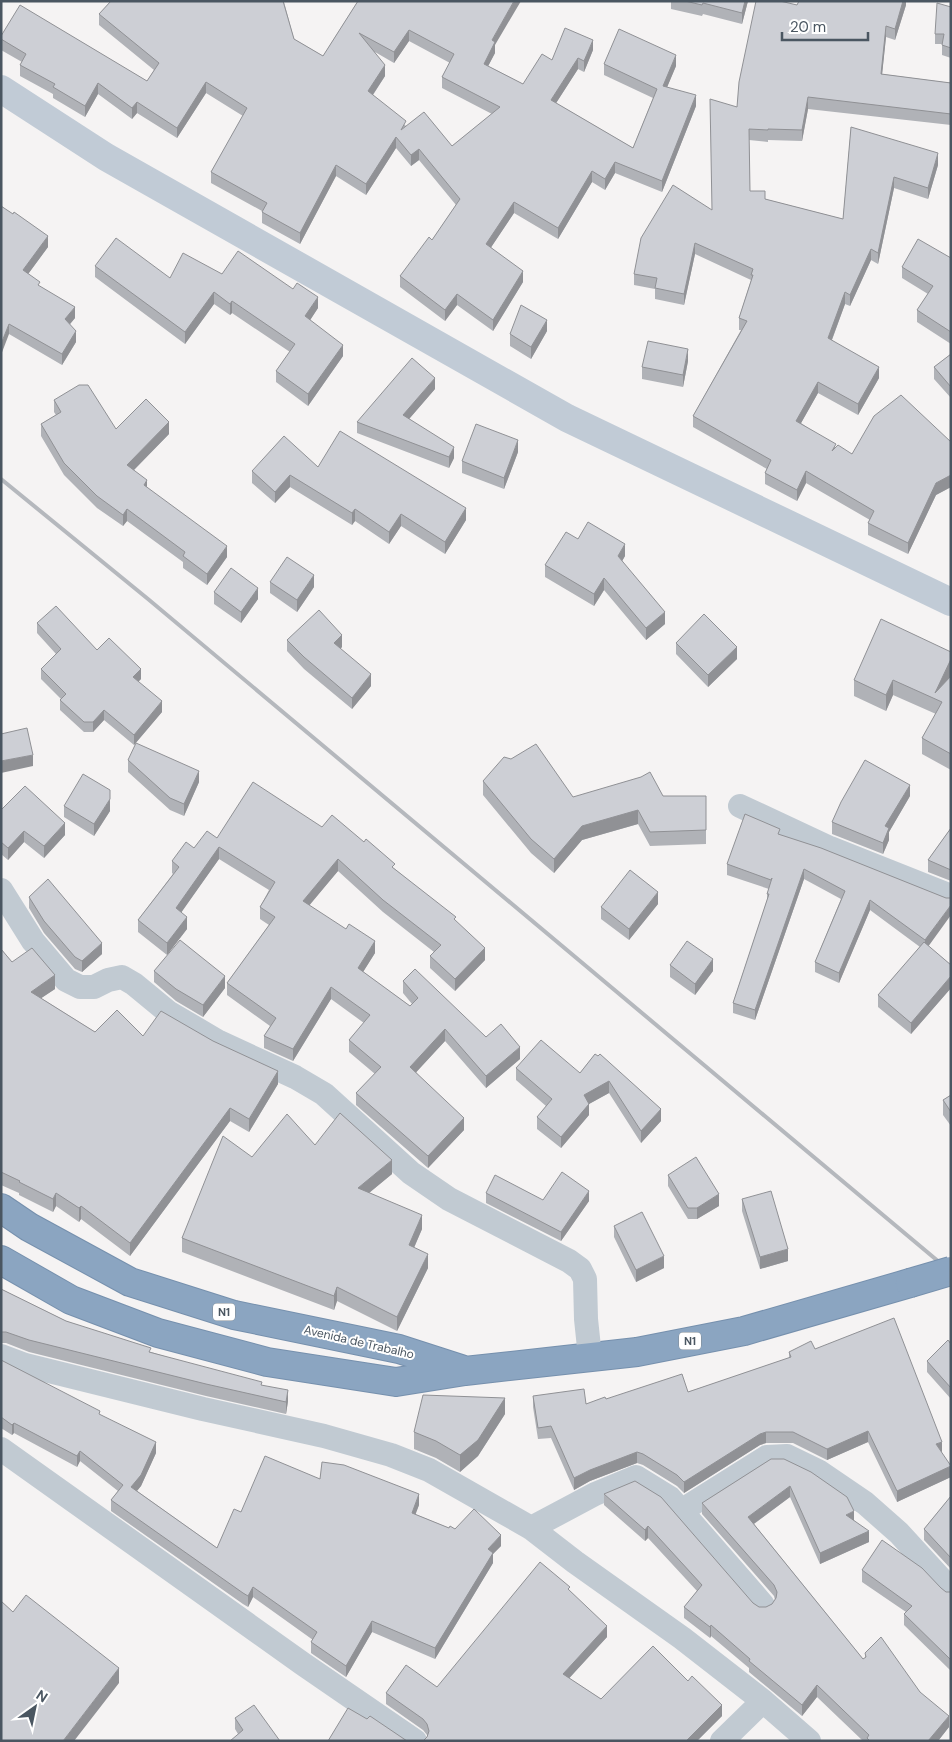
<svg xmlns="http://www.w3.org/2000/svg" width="952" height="1742" viewBox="0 0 952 1742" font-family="'DM Sans',sans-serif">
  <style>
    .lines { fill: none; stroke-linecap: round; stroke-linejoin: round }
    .highway-casing { stroke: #7690ad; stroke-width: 30 }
    .street { stroke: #c1cad2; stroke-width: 24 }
    .secondary { stroke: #c1cbd6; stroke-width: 28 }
    .highway { stroke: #8ba5c1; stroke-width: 28 }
    .rail { stroke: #b5b8bd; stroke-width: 4 }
    .highway-bridge-casing { stroke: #7690ad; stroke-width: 30; stroke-linecap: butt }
    .highway-bridge { stroke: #8ba5c1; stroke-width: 28 }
    .wall { fill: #b0b2b7; fill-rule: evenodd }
    .shaded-wall { fill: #909195 }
    .building { fill: #cdcfd5; stroke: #909195; fill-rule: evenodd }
    .labels { text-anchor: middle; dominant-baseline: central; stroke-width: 4; stroke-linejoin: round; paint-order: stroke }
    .shield { fill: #fff; stroke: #808990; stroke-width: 1 }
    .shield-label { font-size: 11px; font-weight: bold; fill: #4a5661 }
    .street-label { font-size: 12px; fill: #4a5661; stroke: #fff }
  </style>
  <rect width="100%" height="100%" fill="#f5f3f3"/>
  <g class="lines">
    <g class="highway-casing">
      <path id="highway" d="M1 1208 29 1227 130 1282 234 1315 399 1349 461 1369
        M1 1260 71 1300 158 1333 267 1362 396 1382 465 1371 637 1352 744 1331 910 1283"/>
    </g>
    <path class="street" d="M740 806 830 848 951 896
      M1 890 33 941 66 980 80 987H94L108 980 122 977 134 984 168 1012 219 1042 295 1077 324 1094 411 1173 449 1199 569 1261 580 1269 585 1279 586 1319 590 1357
      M1 1356 25 1365 203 1409 324 1436 391 1455 429 1470 531 1528 575 1562 682 1638 763 1701 809 1741
      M1 1449 303 1664 415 1741
      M681 1511 767 1457 787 1456 818 1471 865 1503 899 1533 951 1590
      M531 1528 595 1494 636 1477 670 1498 763 1605
      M722 1741 763 1701"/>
    <path class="secondary" d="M1 89 106 157 567 418 951 602"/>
    <use href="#highway" class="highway"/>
    <path class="rail" d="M1 479 148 599 951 1272"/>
    <g class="highway-bridge-casing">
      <path id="highway-bridge" d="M910 1283 951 1271"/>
    </g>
    <use href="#highway-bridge" class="highway-bridge"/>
  </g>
  <path class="wall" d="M111 1H286L284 2 294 39 323 56 358 1 495 45V53L488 66 523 84 552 60 593 50 584 72 578 69 556 103 633 148 653 98 604 75V64L676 66 667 87 696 106 662 192 615 173 605 190 592 182 558 239 514 213 491 247 523 282 493 331 457 305 445 321 400 287V276L432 240 456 205 419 160 411 166 396 148 366 195 336 176 300 244 262 223V211L211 183V172L243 116 206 93 177 138 137 113 132 119 98 94 85 117 53 98V94L20 76V65L22 62 1 50V36L147 81 154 70 99 25V14ZM409 41 450 63 442 77V88L492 114 452 146 406 126 373 95 385 76 375 52 394 63Z
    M671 1H748L742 24 703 14 702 16 671 9Z
    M906 1V5L895 40 886 37 882 74 951 83V125L808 109 802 141 768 140V142L749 140 750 191 765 199 843 219 851 127 938 165 928 199 894 188 878 264 871 260 850 306 845 304 832 340 879 378 858 415 818 393 801 423 836 448 852 454 951 442V487L936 495 908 554 868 535V523L870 520 806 483 797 501 765 484V473L767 469 693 427V416L741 330H739V318L751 280 695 254 684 305 655 299V289L634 285V274L712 210 737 107 797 5Z
    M951 7V58L942 55V44H935V34Z
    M1 206 48 247 28 274 40 287 75 318 70 324 76 342 62 365 9 334Z
    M951 258V344L917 322V310L928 294 902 278V267Z
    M95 266 170 278 222 274 318 308 310 320 343 356 308 406 276 382V371L290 352 232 313 230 315 214 304 185 344 95 277Z
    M547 331 531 359 510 346V334Z
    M951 354V398L934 379V367Z
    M688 361 683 387 642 379V367Z
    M435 389 409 419 454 458 449 468 357 433V422Z
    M54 400 116 429 169 434 134 470 147 488 227 557 207 585 183 568V562L127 521 123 526 97 508 64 475 41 436V424L56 415 54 412Z
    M518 452 504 489 462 473V461Z
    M318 467 466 520 445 554 401 526 389 544 355 521 352 525 290 487 275 503 252 483V471Z
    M578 539 625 556 622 561 665 624 646 640 604 590 594 606 545 577V565Z
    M950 560 951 561V572H950Z
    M270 582 314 587 297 612 270 593Z
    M214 592 258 599 241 623 214 604Z
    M37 623 97 650 141 679 138 682 162 712 134 745 104 720 93 732H84L60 710V700L61 699 41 679V669L56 654 37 633Z
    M287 640 342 647 340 649 371 686 352 709 304 669 287 651Z
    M676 643 737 659 708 687 676 654Z
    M951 652V675L950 677 951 676V770L922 754V738L936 714 893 695 886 711 854 696V680Z
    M128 760 199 782 184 816 170 810 128 772Z
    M483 781 573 797 706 796V844L650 846 638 824 582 840 554 873 531 853 483 795Z
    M910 796 889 832V840L883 854 832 834V822Z
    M64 806 110 811 94 836 64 817Z
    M1 810 65 835 44 858 24 842 8 860 1 854Z
    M322 827 395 869 456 921 485 960 455 991 430 968V956L434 952 383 912 338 871 309 905 375 953 363 972 410 1006 412 1004 403 993V981L486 1037 520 1059 486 1088 445 1041 416 1072 464 1130 428 1168 356 1105V1093L375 1074 349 1052V1040L364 1023 331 999 293 1061 264 1048V1036L270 1026 227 995V983L269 925 260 919V907L269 890 219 859 181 912 187 929 167 955 138 932V920L173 874 172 873V861L194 848 217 838Z
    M951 828V881L928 872V860Z
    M780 835 946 898 928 946 951 965V988L911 1034 878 1007V995L920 947 870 910 839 983 815 972V962L841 899 804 879 755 1020 733 1013V1003L767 900V894L769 889 727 875V864Z
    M29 897 102 954 82 972 75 969 44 933 29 908Z
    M658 904 629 940 601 919V907Z
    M1 949 12 962 55 989 41 998 95 1032 143 1036 278 1084 249 1132 230 1121 130 1256 81 1219 79 1222 56 1206 53 1212 19 1195V1193L1 1185Z
    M670 965 713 971 695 995 670 977Z
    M154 971 225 988 203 1017 176 1001 154 982Z
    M595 1054 661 1121 641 1143 609 1093 589 1104V1115L561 1148 537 1129V1117L546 1106 516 1080V1068L580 1073Z
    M951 1095V1126L943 1115V1100Z
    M315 1145 392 1174 369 1193 422 1229 414 1248 428 1268 397 1331 337 1301 334 1310 182 1252V1238L252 1157Z
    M668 1175 719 1206 697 1219H688L668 1186Z
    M486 1193 543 1200 589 1201 561 1241 486 1203Z
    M742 1199 788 1261 760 1269 742 1211Z
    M614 1226 664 1268 636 1282 614 1237Z
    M1 1289 66 1321 151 1352 262 1386 288 1401 286 1414 206 1396 29 1352 6 1343H1Z
    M951 1344V1399L927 1372V1361Z
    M815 1349 942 1453 951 1477 897 1502 868 1442 827 1460 793 1443H766L760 1445 684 1493 677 1486 643 1465 637 1463 590 1481 574 1490 551 1438 538 1439 533 1407V1396L586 1404 606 1399 688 1392 789 1358V1352Z
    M1 1360 100 1415 156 1453 141 1486 137 1491 217 1548 241 1512 320 1479 419 1505 415 1514 449 1528 455 1529 501 1546 493 1554V1563L435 1659 372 1632 346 1677 311 1653V1642L313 1640 253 1597 248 1607 243 1604 111 1511V1500L118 1491 80 1461 77 1467 14 1433 12 1435 1 1428Z
    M505 1414 478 1456 460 1472 436 1458 414 1449V1432Z
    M771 1459 854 1520 869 1542 820 1564 790 1497 754 1524 863 1659 865 1658V1653L920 1692 949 1727 938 1741H863L817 1697 802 1716 749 1672V1668L711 1636 710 1638 684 1618V1607L697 1591 648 1538 645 1541 604 1505V1494L753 1603 759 1607H766L772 1604 775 1600 774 1596 702 1514V1503Z
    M951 1496V1569L924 1540V1529Z
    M862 1570 941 1588 946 1592H951V1671L904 1625V1614L906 1612 862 1582Z
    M570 1591 607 1637 569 1678 601 1699 722 1716 697 1741H423L427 1737V1735L423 1730 386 1704V1693L437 1687Z
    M235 1718 280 1741 238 1734 235 1729Z"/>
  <path class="shaded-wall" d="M514 1H521L495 45V53L484 74V64L492 40Z
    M745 1H748L742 24V13Z
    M903 1H906V5L895 40V29Z
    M886 26V37L881 85V74Z
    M409 30V41L394 63V52Z
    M593 40V50L584 72V61Z
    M676 55V66L663 97V86Z
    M578 58V69L551 111V100Z
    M385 65V76L368 102V91Z
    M206 82V93L177 138V128Z
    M98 83V94L85 117V106Z
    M696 95V106L662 192V181Z
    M808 97V109L802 141V130Z
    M137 102V113L132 119V108Z
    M396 137V148L366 195V184Z
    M419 149V160L411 166V155Z
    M938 153V165L928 199V188Z
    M615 162V173L605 190V179Z
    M336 165V176L300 244V233Z
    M592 171V182L558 239V228Z
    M894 177V188L878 264V253Z
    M514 202V213L486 255V244Z
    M48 236V247L23 281V270Z
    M695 243V254L684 305V294Z
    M871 249V260L850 306V295Z
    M523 271V282L493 331V320Z
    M214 292V304L185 344V332Z
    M845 292V304L828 350V338Z
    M457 294V305L445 321V310Z
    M318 297V308L305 328V316Z
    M232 301V313L230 315V304Z
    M75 307V318L65 330V319Z
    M547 320V331L531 359V347Z
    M9 324V334L1 355V344Z
    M76 331V342L62 365V354Z
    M343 345V356L308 406V394Z
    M688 349V361L683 387V375Z
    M879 367V378L858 415V404Z
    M435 378V389L403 426V415Z
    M818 382V393L796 432V421Z
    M169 422V434L127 477V465Z
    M518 440V452L504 489V478Z
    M454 447V458L449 468V457Z
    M806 471V483L797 501V490Z
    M290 475V487L275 503V492Z
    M951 475V487L936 495 908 554V543L936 483Z
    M147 480V492L144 485Z
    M466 508V520L445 554V542Z
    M127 509V521L123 526V515Z
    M355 509V521L352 525V513Z
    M401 514V526L389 544V532Z
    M625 544V556L618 568V556Z
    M227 546V557L207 585V574Z
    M314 575V587L297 612V600Z
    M604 578V590L594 606V594Z
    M258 588V599L241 623V612Z
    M665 612V624L646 640V628Z
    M342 635V647L334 655V643Z
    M737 647V659L708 687V675Z
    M951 659V675L939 700 935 693Z
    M141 669V679L133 687V677Z
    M371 674V686L352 709V698Z
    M893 680V695L886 711V695Z
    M162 701V712L134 745V735Z
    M104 710V720L93 732V722Z
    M33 755V766L1 773V761Z
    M199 771V782L184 816V804Z
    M910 785V796L889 832V840L883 854V843L885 826Z
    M110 799V811L94 836V824Z
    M638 810V824L582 840 554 873V859L582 826Z
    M65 823V835L44 858V846Z
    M24 831V842L8 860V848Z
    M219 847V859L176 920V908Z
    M338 859V871L303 913V901Z
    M804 869V879L755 1020V1010Z
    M658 892V904L629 940V929Z
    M870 900V910L839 983V973Z
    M951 905V915L925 951V940Z
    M187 917V929L167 955V943Z
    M375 941V953L358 980V968Z
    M102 943V954L82 972V961Z
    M485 948V960L455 991V979Z
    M713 959V971L695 995V984Z
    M55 975V989L31 1005V992Z
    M225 976V988L203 1017V1005Z
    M951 976V988L911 1034V1023Z
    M331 987V999L293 1061V1049Z
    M445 1029V1041L410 1079V1067Z
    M520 1047V1059L486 1088V1076Z
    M278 1071V1084L249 1132V1119Z
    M609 1081V1093L589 1104V1115L561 1148V1137L584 1095Z
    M230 1108V1121L130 1256V1243Z
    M661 1109V1121L641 1143V1131Z
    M464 1118V1130L428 1168V1156Z
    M392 1160V1174L358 1202V1188Z
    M589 1191V1201L561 1241V1232Z
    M56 1193V1206L53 1212V1199Z
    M719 1194V1206L697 1219V1208Z
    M81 1206V1219L79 1222V1208Z
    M422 1215V1229L409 1259V1245Z
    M788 1249V1261L760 1269V1257Z
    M428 1254V1268L397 1331V1317Z
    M664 1256V1268L636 1282V1270Z
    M337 1287V1301L334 1310V1296Z
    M288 1390V1401L286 1414V1402Z
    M505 1398V1414L478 1456 460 1472V1455Z
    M14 1423V1433L12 1435V1425Z
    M868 1431V1442L827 1460V1449Z
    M766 1432V1443L760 1445 684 1493V1482L760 1434Z
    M156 1442V1453L141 1486 131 1498V1487Z
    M942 1442V1453L936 1444Z
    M80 1451V1461L77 1467V1456Z
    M637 1452V1463L590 1481 574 1490V1478L590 1470Z
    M951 1466V1477L897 1502V1491Z
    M790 1486V1497L748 1528V1517Z
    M419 1494V1505L412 1524V1513Z
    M854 1511V1522L846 1515Z
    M648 1526V1538L645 1541V1530Z
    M869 1531V1542L820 1564V1553Z
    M501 1535V1546L493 1554V1563L435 1659V1648L488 1549Z
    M253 1587V1597L248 1607V1596Z
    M372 1621V1632L346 1677V1666Z
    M711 1625V1636L710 1638V1627Z
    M607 1626V1637L563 1685V1674Z
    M119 1668V1683L74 1741H63Z
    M817 1685V1697L802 1716V1705Z
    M722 1705V1716L697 1741H686Z
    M949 1716V1727L938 1741H928Z"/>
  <path class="building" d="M111 1H283L294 39 323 56 358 1H514L492 40 495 42 484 64 523 84 542 54 552 60 565 28 593 40 584 61 578 58 551 100 633 148 657 89 604 64 619 29 676 55 663 86 696 95 662 181 615 162 605 179 592 171 558 228 514 202 486 244 523 271 493 320 457 294 445 310 400 276 429 237 432 240 460 199 419 149 411 155 396 137 366 184 336 165 300 233 262 212 267 203 211 172 247 108 206 82 177 128 137 102 132 108 98 83 85 106 53 87 55 84 20 65 26 54 1 39V36L20 5 147 81 159 63 99 14ZM409 30 454 54 442 77 500 107 452 146 424 112 401 130 406 121 368 91 385 65 359 33 394 52Z
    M685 1H745L742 13 703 3 702 5Z
    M756 1H780L797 5 799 1H903L895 29 886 26 881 74 951 83V114L808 97 802 130 768 129V130L749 129 750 191H765V199L843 219 851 127 938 153 928 188 894 177 878 253 871 249 850 295 845 292 828 338 879 367 858 404 818 382 796 421 836 444 832 451 838 445 852 454 874 416 901 395 951 442V475L936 483 908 543 868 523 874 511 806 471 797 490 765 473 771 460 693 416 747 321 739 318 753 275H751L753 269 695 243 684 294 655 288 657 278 634 274 641 238 673 185 712 210 710 99 737 107 739 82Z
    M937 3 951 7V48L942 45 944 34H935Z
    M1 206 13 214 14 212 48 236 23 270 40 282 38 285 75 307 65 319 76 331 62 354 9 324 1 344Z
    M116 238 170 278 183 253 222 274 238 251 293 289 297 283 318 297 305 316 343 345 308 394 276 371 295 344 232 301 230 304 214 292 185 332 95 266Z
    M918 239 951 258V332L917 310 933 286 902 267Z
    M521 305 547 320 531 347 510 334Z
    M648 341 688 349 683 375 642 367Z
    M951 354V387L934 367Z
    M412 358 435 378 403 415 454 447 449 457 357 422Z
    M79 385H88L116 429 146 399 169 422 127 465 147 480 144 485 227 546 207 574 183 556 185 552 127 509 123 515 97 496 64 463 41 424 61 412 54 400Z
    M476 424 518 440 504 478 462 461Z
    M340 431 466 508 445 542 401 514 389 532 355 509 352 513 290 475 275 492 252 471 284 436 318 467Z
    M588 522 625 544 618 556 665 612 646 628 604 578 594 594 545 565 566 532 578 539Z
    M287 557 314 575 297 600 270 582Z
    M231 568 258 588 241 612 214 592Z
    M56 606 97 650 109 638 141 669 133 677 162 701 134 735 104 710 93 722H84L60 700 66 694 41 669 61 649 37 623Z
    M319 610 342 635 334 643 371 674 352 698 304 657 287 640Z
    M704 614 737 647 708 675 676 643Z
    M881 619 951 652V659L935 693 951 676V754L922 738 942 702 893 680 886 695 854 680Z
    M27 728 33 755 1 761V734Z
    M136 743 199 771 184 804 170 798 128 760Z
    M536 744 573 797 641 777 650 772 663 796H706V830L650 832 638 810 582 826 554 859 531 839 483 781 504 757 511 759Z
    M865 760 910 785 885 826 889 828 883 843 832 822 841 802Z
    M83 774 110 790V799L94 824 64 806Z
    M253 782 322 827 332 815 364 842 366 839 395 864 392 867 456 917 454 919 485 948 455 979 430 956 441 945 383 900 338 859 303 901 346 929 349 924 375 941 358 968 410 1006 418 998 403 981 415 969 486 1037 501 1024 520 1047 486 1076 445 1029 410 1067 464 1118 428 1156 356 1093 381 1067 349 1040 370 1015 331 987 293 1049 264 1036 276 1018 227 983 275 917 260 907 275 882 219 847 176 908 187 917 167 943 138 920 179 867 172 861 186 842 194 848 207 831 217 838Z
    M25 786 65 823 44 846 24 831 8 848 1 842V810Z
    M745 814 780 829 778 834 821 848 946 898H951V905L925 940 870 900 839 973 815 962 845 891 804 869 755 1010 733 1003 769 894H767L772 878 771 880 727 864Z
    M951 828V870L928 860Z
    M630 870 658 892 629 929 601 907Z
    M48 879 102 943 82 961 75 957 44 921 29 897Z
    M180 940 225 976 203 1005 176 989 154 971Z
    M687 941 713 959 695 984 670 965Z
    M924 942 951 965V976L911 1023 878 995Z
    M32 948 55 975 31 992 95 1032 117 1010 143 1036 161 1011 213 1041 278 1071 249 1119 230 1108 130 1243 81 1206 79 1208 56 1193 53 1199 19 1182 20 1181 1 1172V949L12 962Z
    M541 1040 580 1073 595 1054 598 1056 600 1054 661 1109 641 1131 609 1081 584 1095 589 1104 561 1137 537 1117 552 1099 516 1068Z
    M951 1095V1112L943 1100Z
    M340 1113 392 1160 358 1188 422 1215 409 1245 428 1254 397 1317 337 1287 334 1296 182 1238 223 1136 252 1157 287 1114 315 1145Z
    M696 1157 719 1194 697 1208H688L668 1175Z
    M562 1172 589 1191 561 1232 486 1193 495 1175 543 1200Z
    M771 1191 788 1249 760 1257 742 1199Z
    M642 1212 664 1256 636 1270 614 1226Z
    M1 1289 66 1321 151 1348 149 1352 262 1382 261 1385 288 1390 286 1402 206 1384 29 1340 6 1332H1Z
    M894 1318 942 1442 936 1444 951 1466 897 1491 868 1431 827 1449 793 1432H766L760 1434 684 1482 677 1475 643 1454 637 1452 590 1470 574 1478 551 1426 538 1428 533 1396 584 1389 586 1404 605 1397 606 1399 682 1374 688 1392 791 1357 789 1352 811 1341 815 1349Z
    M948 1340 951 1344V1388L927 1361Z
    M1 1360 100 1411 99 1414 156 1442 141 1475 131 1487 217 1548 234 1509 241 1512 265 1456 320 1479 322 1462 344 1465 419 1494 412 1513 449 1528 450 1526 455 1529 474 1509 501 1535 488 1549 493 1553 435 1648 372 1621 346 1666 311 1642 317 1632 253 1587 248 1596 243 1593 111 1500 123 1485 80 1451 77 1456 14 1423 12 1425 1 1417Z
    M423 1395 505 1398 478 1440 460 1455 436 1441 414 1432Z
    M771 1459H784L811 1472 847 1497 854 1511 846 1515 869 1531 820 1553 790 1486 748 1517 863 1659 866 1657 865 1653 881 1637 920 1692 949 1716 928 1741H870L867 1738 869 1735 817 1685 802 1705 749 1661 750 1659 711 1625 710 1627 684 1607 702 1585 648 1526 645 1530 604 1494 635 1481 661 1497 753 1603 759 1607H766L772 1604 776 1598 777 1592 774 1585 702 1503Z
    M951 1496V1558L924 1529Z
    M882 1540 922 1568 941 1588 946 1592H951V1660L904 1614 912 1606 862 1570Z
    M540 1562 570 1587 568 1589 607 1626 563 1674 601 1699 653 1646 688 1681 692 1676 722 1705 686 1741H423L427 1737 429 1731 427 1724 423 1719 386 1693 406 1665 437 1687Z
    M26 1595 119 1668 63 1741H1V1601L13 1612Z
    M254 1705 280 1741H230L243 1730 235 1718Z
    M348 1708 367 1719 370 1716 407 1741H328Z"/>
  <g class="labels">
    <g class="shield">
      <rect x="213" y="1303.5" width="22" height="17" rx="4"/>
      <rect x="679" y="1332.5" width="22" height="17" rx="4"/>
    </g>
    <g class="shield-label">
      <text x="224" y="1312">N1</text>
      <text x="690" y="1341">N1</text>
    </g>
    <g class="street-label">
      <text transform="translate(359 1342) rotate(13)">Avenida de Trabalho</text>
    </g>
  </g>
  <rect width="952" height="1742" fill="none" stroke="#4a5661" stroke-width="5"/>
  <g transform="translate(35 1707) rotate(33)" stroke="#ffffff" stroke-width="4" paint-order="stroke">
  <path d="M0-4L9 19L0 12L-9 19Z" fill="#4a5661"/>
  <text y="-8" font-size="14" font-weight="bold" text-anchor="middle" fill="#4a5661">N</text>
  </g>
  <path d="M782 32v8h86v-8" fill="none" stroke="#4a5661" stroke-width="2.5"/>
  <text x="790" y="32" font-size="15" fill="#4a5661" stroke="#ffffff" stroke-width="4" paint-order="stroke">20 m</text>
</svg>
